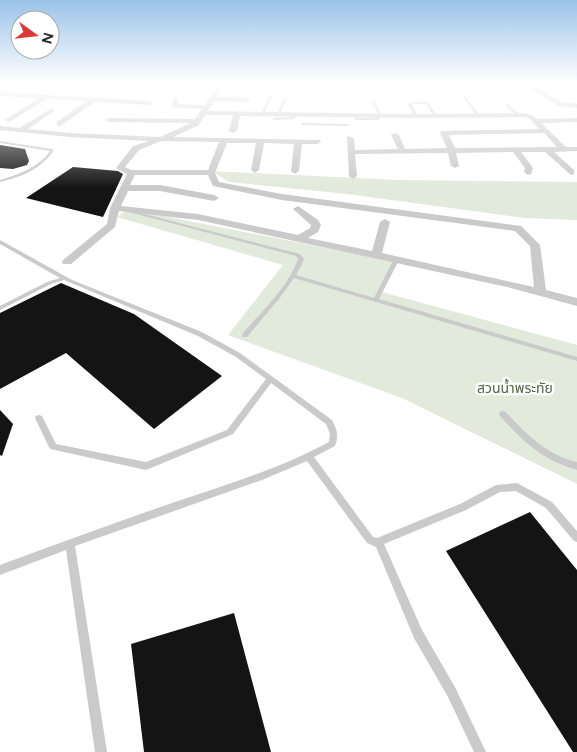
<svg xmlns="http://www.w3.org/2000/svg" width="577" height="752" viewBox="0 0 577 752" font-family="Figtree,'Noto Sans Thai',sans-serif">
  <style>
    .green { fill: #e2eadb }
    .building { fill: #141414 }
    .lines { fill: none; stroke-linecap: round; stroke-linejoin: round }
    .lane { fill: #cacaca; fill-rule: evenodd }
    .street { fill: #cacaca; fill-rule: evenodd }
    .labels { text-anchor: middle; dominant-baseline: central; stroke-width: 5; stroke-linejoin: round; paint-order: stroke }
    .park-label { font-size: 14px; fill: #4d663d; stroke: #fff }
  </style>
  <rect width="100%" height="100%" fill="#fff"/>
  <path class="green" d="M212 171 398 180 577 182V220L525 218 347 194 229 182Z
    M128 209 392 261 378 291 577 345V484L402 398 228 335 283 265 117 217Z"/>
  <path class="building" d="M0 145 25 149 29 161 27 165 13 169 0 168Z
    M73 167 118 171 123 174 103 217 26 198Z
    M61 283 134 314 222 376 154 429 66 353 0 389V313Z
    M0 410 13 424 2 456 0 455Z
    M530 512 577 570V752H573L446 551Z
    M234 613 271 752H144L131 644Z"/>
  <g class="lines">
    <path class="lane" d="M203 83H206L200 90H198Z
      M462 95H464L479 114V116H477Z
      M270 96 272 97 264 114 261 115 268 97Z
      M284 97 287 98 280 114 277 115Z
      M373 100 375 101 382 117H380V119L378 120H356L354 116 356 115 358 118H376L377 115H379L371 101Z
      M411 102H428L437 116 434 117 426 104H413L412 105 418 116 415 117 408 105Z
      M506 104H508L519 114V116H517L506 106Z
      M293 113 296 114 294 119 274 120 272 119 274 118 291 117Z
      M303 123 347 124 349 125 347 126 302 125 301 124Z
      M0 141 52 149 54 150C42 169 21 177 0 182V180C18 175 39 167 50 151L0 143Z
      M129 210 300 254 304 259 301 266 296 275 374 298 393 260 396 258 398 259 399 260 379 299 577 357V361L294 278 279 299 247 337H243L242 335 243 333C262 311 289 286 298 259L296 256 129 212Z
      M0 240 72 280 202 332 240 353 332 420C337 430 339 435 335 446L314 457 373 537 377 538 460 504 496 485 517 483 552 502 577 531V542L574 541 546 508 516 491 500 492 466 510 384 544 422 630 456 689 486 752H474L448 697 414 638 376 547 367 543 307 461 262 480 75 546 107 752H95L66 550 0 575V565C57 544 114 523 172 503 225 485 279 469 329 442L330 434 326 424 271 383 233 434 146 470 50 449 35 418 36 416 39 415 42 416 56 444 146 462 227 430 266 379 236 357 198 336 64 280 51 284 0 310V306L47 282 60 278 0 244Z
      M503 411 506 412C527 435 546 454 577 462V470C542 460 525 443 500 416L499 414 500 412Z"/>
    <path class="street" d="M220 83H226L217 97 248 98 251 100 248 102 214 101 208 111 416 114 524 113 533 116 537 119 577 118V122L541 123 566 147H577V151L554 152 574 170V174L571 175 545 152H521L533 168 531 174 528 175 524 172 525 168 513 152 456 153 459 166 455 168 451 166 448 153 355 154 357 176 353 179 349 176 347 136 354 138 355 150 398 149 391 135 395 133 399 135 405 149 447 148 440 133 441 131 539 129 529 118 524 117 416 118 240 116 237 131 233 133 229 131 233 115H205L199 125 173 137 320 140 321 142 317 144H302L299 171 295 174 291 171 294 144 264 143 259 170 255 173 251 170 256 143H227L215 173 219 182 282 194 521 226 540 245 546 290 577 298V306L507 287 198 220 119 211 115 227 71 264H63L62 262 63 260 107 224 110 208 127 174 116 168 133 146 149 141 70 137 0 130V126L19 128 52 108 55 110 54 111 28 129 70 133 160 137 191 123 109 122 105 120 109 118 195 119 202 109 172 107 173 98 178 97V104L205 105ZM544 133 557 147 455 148 449 135ZM161 141 219 142 208 170H131L125 167 139 150ZM135 175H208L213 186 282 200 515 231 530 246 534 287 382 253 390 222 385 219 380 222 372 251 308 238 318 232 321 225 318 220 298 206 293 209 311 225 310 228 298 235 198 214 121 206 128 191H160L214 201 219 198 214 195 160 185H130Z
      M253 83H313V85L304 87 256 85Z
      M337 83H375L372 85 342 86 338 90 335 88Z
      M417 83H423L427 88 422 89Z
      M521 83H528L561 102 577 104V108L557 105Z
      M0 92 149 101 152 103 149 105 95 102 60 126H57V122L87 101 47 99 9 122 5 120 7 119 39 98 0 96Z"/>
  </g>
  <linearGradient id="sky" x2="0" y2="1"><stop stop-color="#9bc3e8"/><stop offset="0.44" stop-color="#fff"/><stop offset="1" stop-color="#fff" stop-opacity="0"/></linearGradient>
  <rect width="577" height="188" fill="url(#sky)"/>
  <g class="labels">
    <g class="park-label">
      <text x="515" y="388">สวนน้ำพระทัย</text>
    </g>
  </g>
  <g transform="translate(35 35) rotate(105)"><circle r="24" fill="#ffffff" stroke="#ababab"/>
  <path d="M0-4L9 19L0 12L-9 19Z" fill="#dc3837"/>
  <text y="-8" font-size="14" font-weight="bold" text-anchor="middle" fill="#2d2d2d">N</text>
  </g>
</svg>
